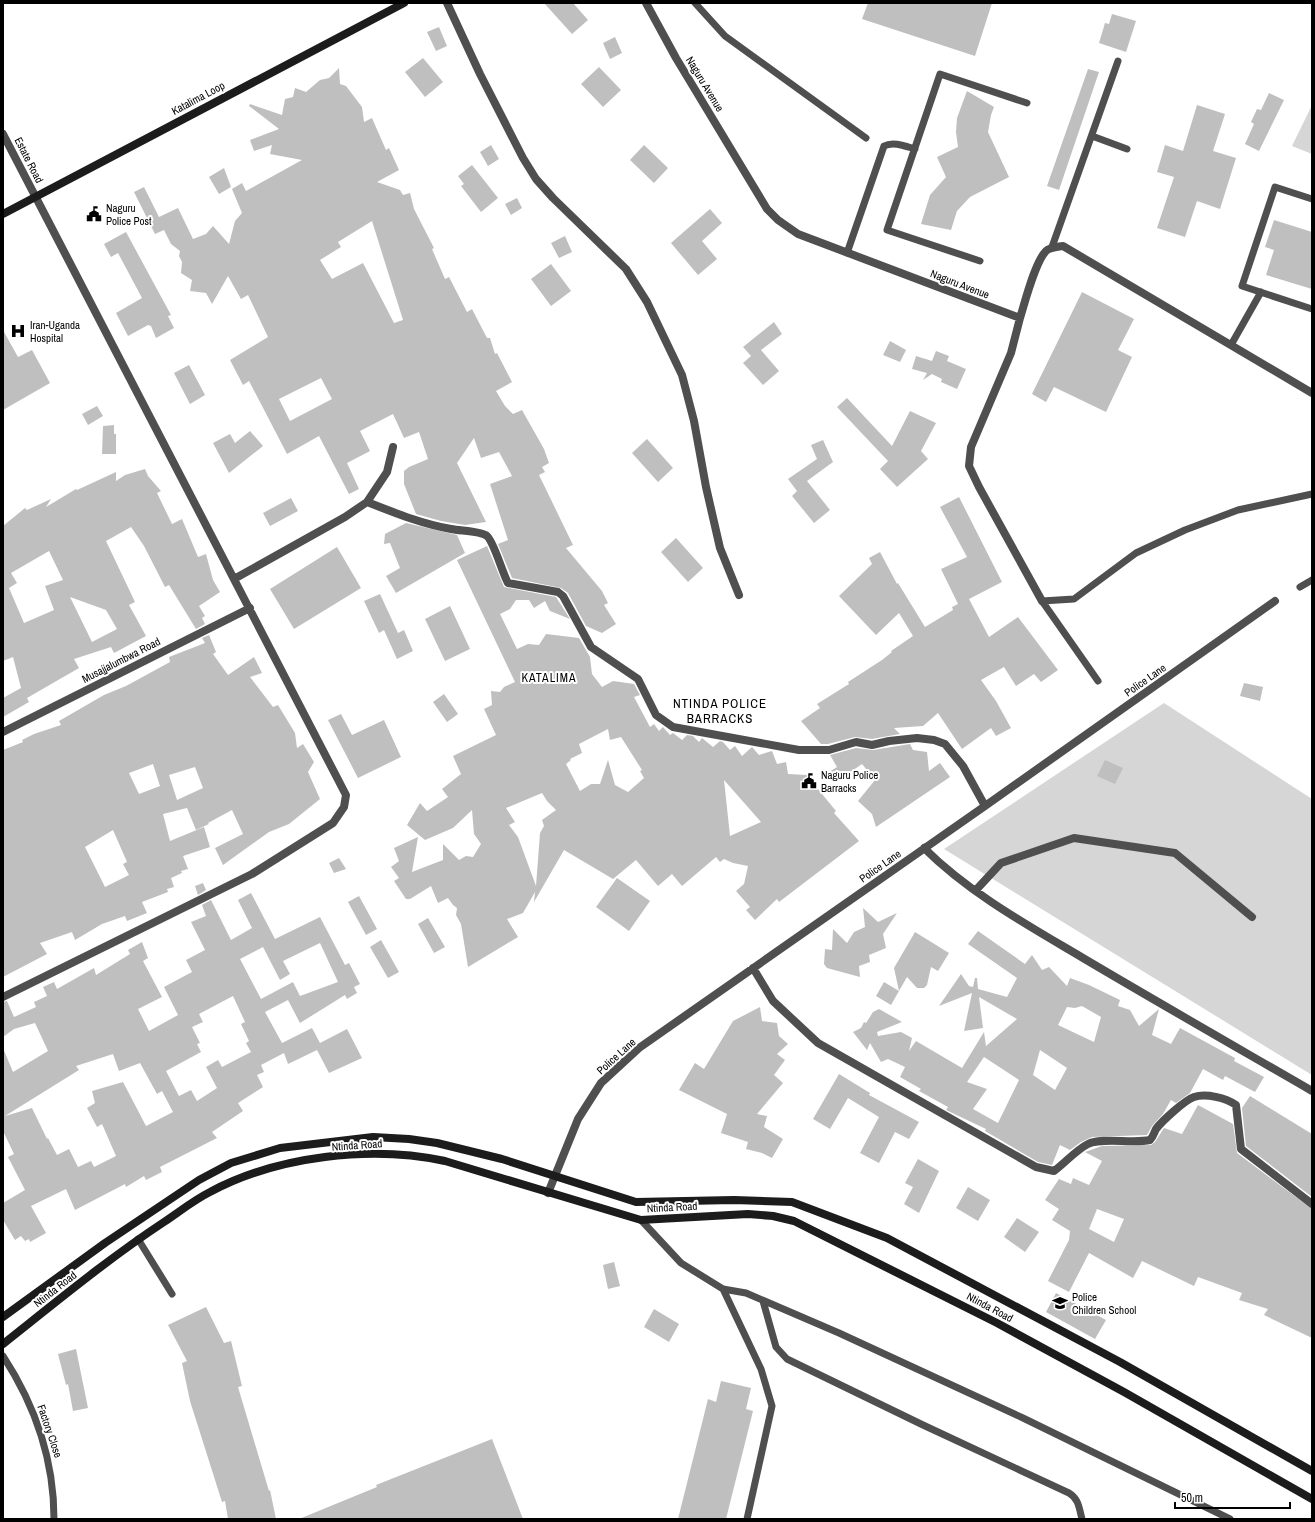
<svg xmlns="http://www.w3.org/2000/svg" width="1315" height="1522" viewBox="0 0 1315 1522" font-family="'Archivo Narrow',sans-serif">
  <style>
    .green { fill: #d6d6d6 }
    .building { fill: #bfbfbf; fill-rule: evenodd }
    .lines { fill: none; stroke-linecap: round; stroke-linejoin: round }
    .lane { stroke: #4f4f4f; stroke-width: 7 }
    .street { stroke: #4f4f4f; stroke-width: 8 }
    .secondary { stroke: #1c1c1c; stroke-width: 8 }
    .labels { text-anchor: middle; dominant-baseline: central; stroke-width: 4; stroke-linejoin: round; paint-order: stroke }
    .street-label { font-size: 11px; fill: #000; stroke: #fff }
    .poi-label { font-size: 11px; fill: #000; stroke: #fff; text-anchor: start }
    .neighbourhood-label { font-size: 12px; letter-spacing: 1px; fill: #000; stroke: #fff }
    .quarter-label { font-size: 13px; letter-spacing: 1px; fill: #000; stroke: #fff }
  </style>
  <rect width="100%" height="100%" fill="#fff"/>
  <path class="green" d="M1312 105V154L1292 146Z
    M1164 703 1312 799V1075L944 849Z"/>
  <path class="building" d="M544 3H573L588 20 572 34Z
    M868 3H992L975 56 862 19Z
    M1112 14 1136 21 1126 52 1099 43 1105 23 1109 24Z
    M439 27 447 46 436 51 427 32Z
    M615 37 622 53 610 59 603 43Z
    M423 58 443 82 425 97 405 72Z
    M599 67 621 90 603 107 581 84Z
    M339 68 340 84 346 86 362 107 364 122 372 118 386 150 389 148 399 170 377 182 400 190 403 195 410 193 414 209 434 248 432 249 445 279 449 277 467 312 472 309 487 338H490L495 354 497 353 512 382 496 391 505 406 513 414 522 410 544 449 549 463 542 467 545 472 539 475 573 545 566 548 602 591 608 603 604 605 616 624 602 633 586 626 568 593 561 588 512 578 498 544 508 540 490 484 512 476 499 452 481 458 474 438 457 463 486 522 465 525 441 521 416 514 404 484V471L409 467 428 459 419 432 404 438 393 414 360 431 370 451 347 463 359 489 349 494 319 436 287 454 249 381 243 385 230 360 268 337 248 295 241 299 228 276 212 304 206 293 190 291 192 280 181 273 182 262 179 256 180 251 171 244 164 230 155 234 134 192 144 187 159 217 178 208 193 239 206 234 213 226 229 244 235 221 242 213 232 189 242 183 246 191 302 160 270 154 272 145 254 151 250 140 279 129 249 106 250 104 282 115 285 99 293 97 295 88 306 92 320 80 329 78ZM372 221 403 320 394 323 363 263 332 279 320 260 341 247 338 242ZM321 378 332 399 290 421 279 399Z
    M1088 69 1099 72 1059 190 1047 186Z
    M967 91 994 107 991 115 988 132 1009 177 970 197 957 211 951 230 921 224 930 195 946 177 937 157 958 147 956 132 957 118Z
    M1269 93 1284 100 1259 151 1245 144 1254 124 1251 122 1257 109 1261 110Z
    M1197 105 1225 114 1213 151 1236 158 1220 209 1197 201 1185 237 1157 228 1174 177 1157 172 1165 145 1183 151Z
    M491 145 499 159 488 166 480 152Z
    M644 145 668 168 654 183 630 160Z
    M472 165 498 198 481 212 461 186 464 184 458 176Z
    M224 168 231 187 219 194 209 177Z
    M517 198 522 208 511 215 505 204Z
    M710 209 722 223 702 241 717 259 698 275 671 243Z
    M1274 220 1312 232V289L1266 275 1274 250 1265 247Z
    M126 232 171 315 168 316 174 328 156 338 151 326 148 325 128 336 116 313 142 298 118 253 111 257 104 244Z
    M565 236 572 252 559 258 551 243Z
    M551 264 571 291 551 306 531 279Z
    M1082 292 1134 319 1118 350 1132 357 1106 412 1054 387 1046 402 1032 394Z
    M774 322 782 334 761 350 779 371 763 385 743 363 751 356 743 347Z
    M3 330 18 357 32 350 50 383 3 410Z
    M890 341 906 350 900 362 883 355Z
    M936 351 949 356 947 361 966 369 957 389 941 382 942 379 932 374 923 380 927 373 912 369 916 356 932 361Z
    M189 365 205 395 190 404 174 373Z
    M847 398 892 446 910 411 936 423 921 451 928 459 897 487 880 469 888 461 837 407Z
    M97 406 103 416 88 425 82 414Z
    M114 425V434H116V454H102L103 426Z
    M250 431 263 446 229 473 213 443 230 434 235 443Z
    M647 439 673 468 658 482 632 453Z
    M823 440 833 462 807 481 830 510 814 523 792 496 797 491 788 479 817 459 811 445Z
    M145 469 148 476 161 491 157 493 172 524 182 519 198 557 206 554 213 580 220 592 199 606 205 616 202 618 205 624 196 629 169 585 165 587 144 546 131 527 106 541 135 602 129 605 146 636 114 653 111 647 74 659 79 668 27 698 29 702 3 717V698L21 688 13 657 3 661V526L25 508 27 510 51 499 46 507 76 489 77 490 116 472V481L125 475ZM49 551 63 580 45 586 54 610 24 623 9 588 17 583 11 573ZM70 597 106 610 117 629 92 642Z
    M959 497 1002 582 969 599 989 637 1018 617 1058 670 1041 682 1034 674 1016 686 1004 667 981 680 996 701 1011 728 996 736 991 728 962 749 938 713 923 726 894 728 900 734 872 739 855 737 828 744H821L801 721 820 708 817 704 849 684 848 682 882 660 892 652 891 651 913 636 899 613 876 635 839 596 872 564 869 558 880 552 897 584 898 583 925 627 953 610 952 607 958 604 941 569 967 557 940 507Z
    M291 498 298 511 270 526 263 513Z
    M406 523 457 535 465 553 396 593 386 576 400 568 390 543 384 544 385 534Z
    M676 538 703 568 688 582 661 552Z
    M487 546 504 587 556 597 570 619 550 611 545 601 534 608 529 600H516L510 609 500 614 517 649 528 644 539 645 546 634 579 638 590 657 592 674 602 687 613 681 634 684 640 695 634 697 650 727 654 724 659 731 663 727 670 735 673 733 682 740 687 735 693 736 699 742 702 738 713 747 720 741 723 742 730 750 735 746 742 756 752 747 759 755 772 751 777 764 786 762 788 774 807 775V787L813 783 836 811 834 813 859 841 779 902 777 899 755 920 746 910 750 907 736 891 744 884 748 866 733 863 724 859 720 862 716 857 682 886 672 874 658 886 636 860 613 879 564 850 534 902 535 892 523 913 507 919 518 937 468 967 461 924 456 915 457 908 453 905 448 898 438 903 431 886 410 899H406L394 881 399 878 391 867 399 861 394 848 418 837 412 872 443 860V844L459 860 466 856 473 857 481 844 474 834 472 810 453 828 425 840 407 825 420 803 427 811 448 797 442 789 461 774 453 756 496 735 484 709 492 705 491 691 500 692 504 687 515 682 457 560ZM608 729 610 740 621 737 642 770 640 771 644 778 628 792 615 785 608 760 600 784H591L580 791 566 764 571 760 570 759 582 753 579 744ZM724 780 761 822 730 836ZM542 793 547 801 556 810 542 820 544 826 540 833 536 886 518 837 509 825 515 822 506 808Z
    M337 547 361 588 294 629 270 589Z
    M380 594 398 633 404 630 413 651 397 659 384 630 379 633 364 601Z
    M450 606 470 649 445 661 425 619Z
    M209 635 216 652 213 654 228 675 254 657 262 673 250 677 273 707 278 705 295 733 297 748 303 744 314 762 308 772 320 799 289 824 269 832 223 865 215 848 243 834 232 810 208 823 209 824 196 830 187 808 163 814 170 841 204 827 210 847 183 856 188 869 181 871 182 873 171 878 174 887 167 889 168 892 142 902 147 913 127 921 125 916 102 924 75 940 72 932 40 943 47 954 3 977V750L23 742 22 740 34 734 61 725 59 721 104 695 126 686 170 662 169 657 205 643 202 638ZM153 764 160 786 139 794 129 773ZM195 767 203 788 177 800 169 775ZM113 830 127 862 123 864 129 875 105 887 85 847Z
    M1244 683 1263 687 1260 701 1240 696Z
    M444 694 458 714 447 722 433 702Z
    M341 714 352 735 384 720 401 757 358 778 328 720Z
    M910 744 913 750 927 752 929 771 940 763 950 777 876 827 872 814 858 801 875 780 862 764 836 782 826 774 837 767 830 755 856 748 873 750Z
    M1105 760 1123 768 1115 784 1097 776Z
    M339 858 346 869 334 873 329 863Z
    M617 878 650 901 629 931 596 907Z
    M203 883 206 890 198 895 195 886Z
    M251 893 275 939 320 917 345 965 349 963 360 984 354 987 357 993 347 999 345 995 300 1023 288 1000 265 1012 282 1043 312 1028 320 1043 347 1029 362 1058 329 1073 317 1050 288 1064 284 1053 261 1065 264 1072 257 1075 263 1087 238 1103 243 1111 212 1132 217 1138 160 1167 162 1172 146 1180 144 1176 126 1187 125 1184 75 1210 66 1189 31 1206 46 1233 30 1242 29 1239 25 1241 21 1236 15 1240 3 1220V1203L25 1190 8 1157 14 1154 3 1131V1048L13 1072 48 1051 35 1023 14 1029 3 1037V1002L7 1001 14 1017 36 1007 34 1002 47 996 43 987 54 982 57 989 94 968 96 975 130 954 128 950 142 942 148 958 143 961 162 997 138 1009 149 1031 178 1015 164 987 192 972 186 960 205 950 191 922 206 916 202 905 211 900 231 940 252 928 238 900ZM320 943 338 982 300 996 293 982 261 999 240 959 263 947 280 980 290 974 283 961ZM233 996 245 1022 241 1024 249 1041 246 1043 251 1052 222 1067 218 1060 206 1067 217 1088 197 1101 191 1090 179 1096 166 1071 201 1052 197 1044 200 1043 192 1027 203 1022 199 1014ZM113 1054 119 1071 140 1063 157 1094 162 1091 173 1112 146 1126 123 1082 92 1091 95 1103 87 1108 97 1127 102 1124 116 1156 94 1167 91 1161 78 1167 69 1149 57 1155 48 1138 47 1139 32 1108 5 1116 79 1070 76 1066Z
    M359 896 377 929 366 935 348 902Z
    M863 908 878 922 897 913 883 934 886 948 869 955 870 962 859 966 860 977 827 968 824 964 825 949 832 950 833 929 847 943 854 932 865 927Z
    M428 918 445 947 434 953 418 924Z
    M978 931 1025 964 1032 955 1042 970 1049 967 1067 986 1070 978 1089 985 1120 1000 1118 1006 1130 1010 1139 1026 1159 1009 1152 1035 1171 1044 1180 1028 1235 1058 1234 1061 1264 1077 1255 1092 1225 1076 1223 1080 1203 1069 1190 1093 1176 1103 1171 1100 1163 1114 1152 1126 1147 1135 1092 1137 1081 1142 1070 1150 1060 1145 1052 1165 1038 1162 985 1131 986 1129 946 1110 948 1107 919 1091 921 1089 900 1077 905 1067 888 1059 881 1062 870 1043 867 1050 853 1032 861 1028 864 1022 866 1023 873 1012 879 1009 902 1022 877 1032 878 1036 901 1032 912 1038 909 1051 916 1041 962 1068 984 1032 986 1046 1017 1019 979 997 983 1028 964 1031 972 993 939 1006 961 974 969 986 973 987 975 978H977L978 989 1007 997 1017 978 968 944ZM1082 1006 1101 1017 1094 1042 1058 1025 1067 1007 1075 1008ZM1040 1050 1067 1068 1055 1090 1033 1075ZM984 1057 1019 1080 998 1123 973 1109 987 1089 967 1082Z
    M915 932 949 953 938 971 931 967 927 985 924 988H917L907 977 899 991 894 968Z
    M381 940 399 972 388 978 370 947Z
    M884 982 899 991 891 1005 876 996Z
    M760 1007 762 1021 777 1023 779 1036 788 1044 777 1054 785 1060 774 1075 783 1083 757 1114 767 1116 764 1127 783 1139 772 1158 762 1153 746 1149 748 1142 721 1133 727 1114 679 1090 695 1063 704 1069 733 1021Z
    M839 1074 870 1093 869 1095 919 1122 909 1139 895 1132 879 1163 860 1153 879 1117 848 1098 830 1129 813 1119Z
    M1250 1096 1312 1134V1197L1246 1146 1242 1108Z
    M1198 1105 1233 1124 1237 1153 1312 1209V1338L1264 1315 1268 1309 1239 1300 1242 1293 1198 1277 1194 1286 1142 1261 1133 1278 1089 1253 1069 1292 1048 1281 1069 1240 1070 1231 1052 1220 1059 1209 1045 1200 1059 1179 1071 1184 1073 1178 1089 1185 1102 1161 1085 1152 1102 1146 1151 1145 1155 1142 1164 1128 1182 1134ZM1097 1209 1124 1219 1114 1242 1089 1229Z
    M918 1159 939 1171 919 1213 904 1204 913 1187 905 1183Z
    M968 1187 990 1200 978 1221 956 1208Z
    M1017 1218 1039 1232 1025 1252 1004 1237Z
    M614 1262 620 1286 608 1289 603 1265Z
    M1056 1293 1106 1320 1095 1339 1046 1312Z
    M206 1307 224 1343 231 1341 242 1386 238 1387 269 1491 270 1490 276 1519H228L225 1501 222 1502 190 1401 182 1363 187 1361 168 1325Z
    M654 1309 679 1324 669 1342 644 1327Z
    M76 1349 88 1408 73 1411 68 1384 66 1385 58 1354Z
    M721 1381 751 1388 746 1409 753 1411 726 1519H678L708 1399 716 1402Z
    M492 1439 523 1519H299L377 1487 376 1485Z"/>
  <g class="lines">
    <path class="lane" d="M695 3 725 36 866 138
      M1092 136 1127 149
      M1312 199 1275 187 1242 286 1312 309
      M1052 247 1118 61
      M847 253 884 146C893 141 905 146 915 149
      M980 261 887 230 940 74 1027 103
      M1231 345 1261 292
      M1300 587 1312 580
      M1042 601 1074 599 1136 553 1185 530 1238 510 1312 494
      M1042 601 1098 681
      M641 1220 681 1263 723 1289 746 1293 839 1333 1023 1418 1230 1519
      M138 1239 172 1294
      M723 1289 761 1369 772 1406 747 1519
      M763 1301 776 1347 787 1359 923 1425 1069 1493C1079 1499 1079 1508 1082 1519
      M3 1356C35 1405 54 1460 54 1519"/>
    <path class="street" d="M447 3 480 74 523 158 536 179 553 198 626 269 647 302 682 375 694 421 706 487 720 548 739 595
      M646 3 676 58 767 209 778 220 798 234 1020 318C1025 302 1035 262 1046 251 1050 247 1057 247 1063 246L1312 393
      M3 134 346 795 344 807 333 823 252 874 3 997
      M1020 318 1011 353 971 447 969 466 979 487 1042 601
      M367 502C395 513 422 524 451 529 460 531 481 531 487 536 494 542 502 572 508 583L558 592 563 596 591 647 638 679 656 715 673 727 799 750H829L856 742 872 745 889 741 917 738 934 740 945 744 963 766 985 806
      M234 579 345 517 367 502 387 472 393 447
      M3 732 250 608
      M924 848C969 893 1029 926 1083 958 1159 1003 1236 1047 1312 1091
      M976 890 1001 863 1074 838 1175 853 1252 917
      M753 968 773 1001 818 1043 1036 1167 1054 1171C1065 1163 1076 1150 1088 1144 1102 1137 1133 1144 1150 1140 1153 1137 1154 1133 1156 1129 1162 1121 1185 1100 1194 1097 1206 1093 1226 1098 1236 1105L1241 1149 1312 1204
      M548 1193 578 1119 601 1083 639 1048 985 806 1275 601"/>
    <path class="secondary" d="M3 214 404 3
      M3 1317 105 1243 199 1180 231 1163 280 1148 373 1137 409 1139 437 1143 502 1159 636 1202 734 1200 792 1202 887 1238 1120 1362 1312 1471
      M3 1344C56 1302 108 1259 164 1222 179 1212 194 1200 210 1192 277 1156 371 1145 445 1161L641 1220 748 1214 773 1216 794 1221 997 1323 1124 1392 1312 1499"/>
  </g>
  <defs>
    <g id="civic-bare" transform="scale(1.2)"><path d="M-.6-6.5H3V-4.5H.6V-3L4-1V1h2V6H-6V1h2V-1L-.6-3ZM-1.2 2.5V6h2.4V2.5Z" fill="#000" stroke="#fff" stroke-width="2.5" paint-order="stroke"/></g>
    <g id="hospital-bare" transform="scale(1.2)"><path d="M-5-5h3v3.5h4V-5h3V5h-3V1.5h-4V5h-3Z" fill="#000" stroke="#fff" stroke-width="2.5" paint-order="stroke"/></g>
    <g id="school-bare" transform="scale(1.2)"><path d="M0-5L7-2L0 1L-7-2ZM-4 1L0 2.5L4 1V4Q0 6-4 4Z" fill="#000" stroke="#fff" stroke-width="2.5" paint-order="stroke"/></g>
  </defs>
  <g fill-rule="evenodd">
    <use href="#civic-bare" x="94" y="214"/>
    <use href="#hospital-bare" x="18" y="331"/>
    <use href="#civic-bare" x="809" y="781"/>
    <use href="#school-bare" x="1060" y="1303"/>
  </g>
  <g class="labels">
    <g class="street-label">
      <text transform="translate(705 84) rotate(59)">Naguru Avenue</text>
      <text transform="translate(198 98) rotate(-28)">Katalima Loop</text>
      <text transform="translate(29 160) rotate(63)">Estate Road</text>
      <text transform="translate(960 284) rotate(21)">Naguru Avenue</text>
      <text transform="translate(121 660) rotate(-27)">Musajjalumbwa Road</text>
      <text transform="translate(1145 680) rotate(-35)">Police Lane</text>
      <text transform="translate(880 866) rotate(-35)">Police Lane</text>
      <text transform="translate(616 1056) rotate(-42)">Police Lane</text>
      <text transform="translate(357 1145) rotate(-4)">Ntinda Road</text>
      <text transform="translate(672 1207) rotate(-3)">Ntinda Road</text>
      <text transform="translate(55 1289) rotate(-38)">Ntinda Road</text>
      <text transform="translate(990 1307) rotate(28)">Ntinda Road</text>
      <text transform="translate(50 1431) rotate(71)">Factory Close</text>
    </g>
    <g class="poi-label">
      <text x="106" y="208">Naguru<tspan x="106" dy="13">Police Post</tspan></text>
      <text x="30" y="325">Iran-Uganda<tspan x="30" dy="13">Hospital</tspan></text>
      <text x="821" y="775">Naguru Police<tspan x="821" dy="13">Barracks</tspan></text>
      <text x="1072" y="1297">Police<tspan x="1072" dy="13">Children School</tspan></text>
    </g>
    <g class="neighbourhood-label">
      <text x="549" y="678">KATALIMA</text>
    </g>
    <g class="quarter-label">
      <text x="720" y="703">NTINDA POLICE<tspan x="720" dy="15">BARRACKS</tspan></text>
    </g>
  </g>
  <rect width="1315" height="1522" fill="none" stroke="#000000" stroke-width="8"/>
  <path d="M1175 1502v6h115v-6" fill="none" stroke="#000000" stroke-width="2"/>
  <text x="1181" y="1502" font-size="12" fill="#000000" stroke="#ffffff" stroke-width="3" paint-order="stroke">50 m</text>
</svg>
